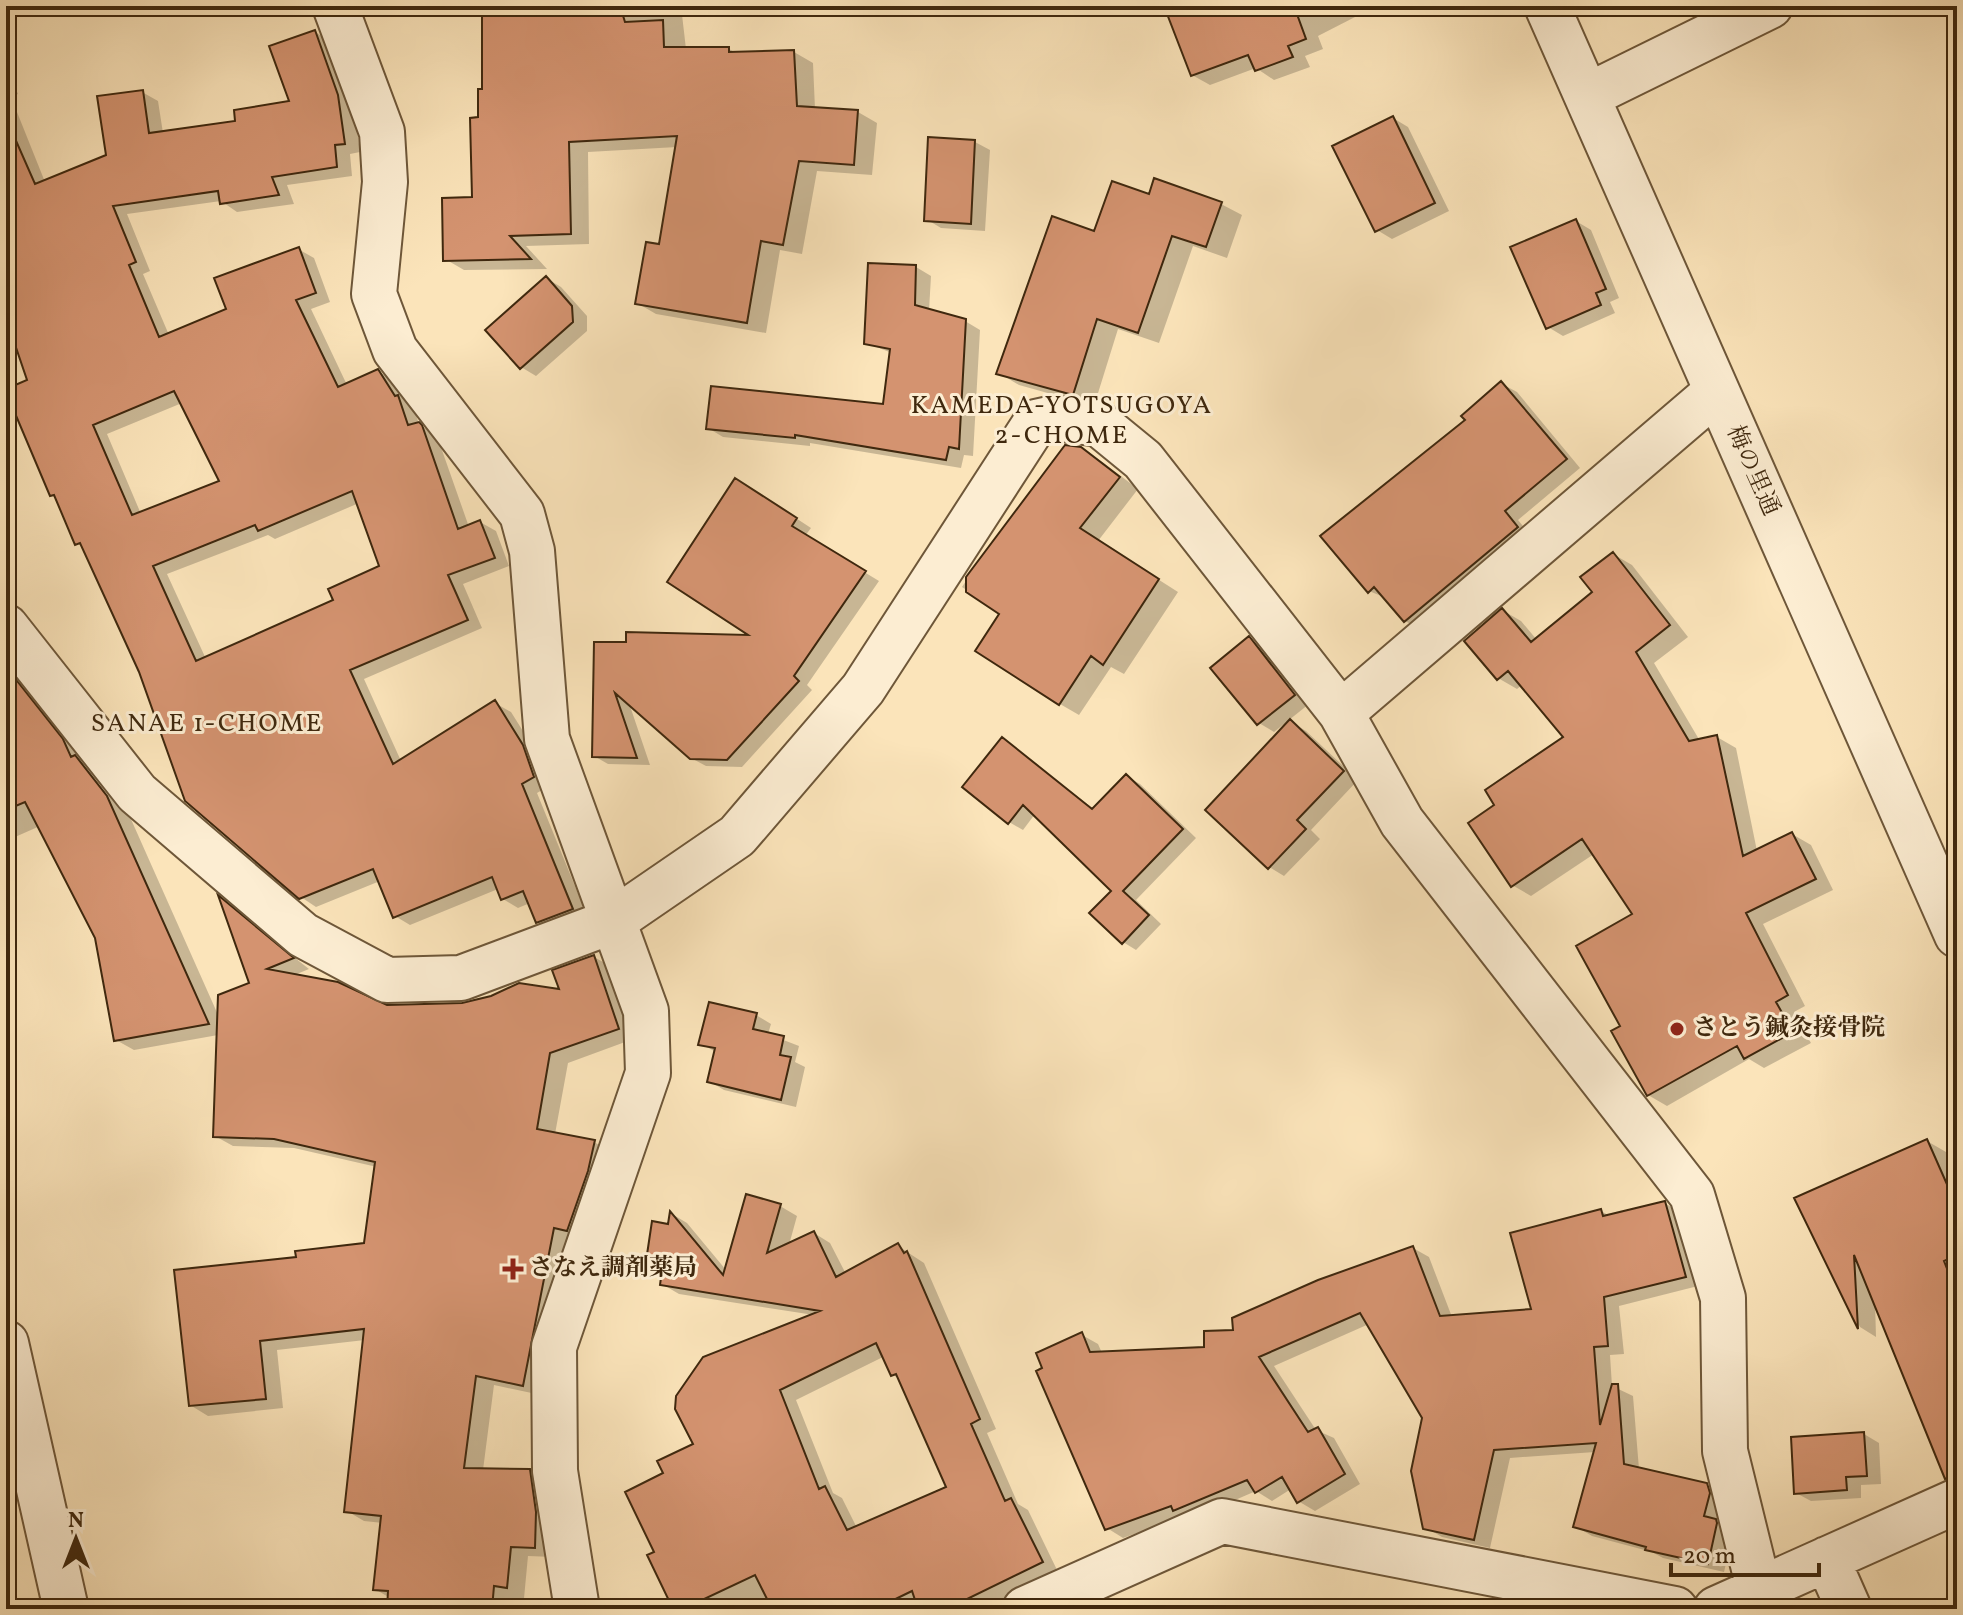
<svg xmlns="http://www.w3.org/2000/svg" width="1963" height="1615" viewBox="0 0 1963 1615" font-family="Vollkorn,'Noto Serif JP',serif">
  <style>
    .shadow { fill: #0003; fill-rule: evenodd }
    .building { fill: #d49370; stroke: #3f280e; stroke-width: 2; fill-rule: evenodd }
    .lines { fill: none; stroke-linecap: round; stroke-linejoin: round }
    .minor-casing { stroke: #6e5739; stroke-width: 48 }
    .minor { stroke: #fcedd2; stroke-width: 44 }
    .poi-dot { fill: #8f2418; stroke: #fcedd2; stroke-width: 3 }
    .labels { text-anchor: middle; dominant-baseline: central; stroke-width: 6; stroke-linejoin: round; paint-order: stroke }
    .street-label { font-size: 24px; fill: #3f280e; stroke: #fcedd2 }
    .poi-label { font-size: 24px; font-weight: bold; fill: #3f280e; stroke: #fcedd2; text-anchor: start }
    .neighbourhood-label { font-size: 26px; letter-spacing: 2px; fill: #3f280e; stroke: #fcedd2 }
  </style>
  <rect width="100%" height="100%" fill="#fbe4ba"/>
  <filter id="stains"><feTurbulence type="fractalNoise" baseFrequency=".0025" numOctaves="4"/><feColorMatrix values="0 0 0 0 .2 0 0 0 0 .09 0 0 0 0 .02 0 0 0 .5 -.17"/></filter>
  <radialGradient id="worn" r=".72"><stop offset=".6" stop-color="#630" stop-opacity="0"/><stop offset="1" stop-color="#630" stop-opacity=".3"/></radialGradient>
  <path class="shadow" d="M484 6H681L686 49H729L738 54 794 52 813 63 815 109 858 112 877 123 872 175 817 171 802 254 780 250 766 333 656 314 637 303 660 246 677 147 588 152 589 244 526 246 547 269 464 270 445 259 474 199 484 91Z
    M1191 6H1352L1357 16 1318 36 1323 49 1305 56 1310 67 1274 80 1256 68 1210 85 1192 75Z
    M315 32 330 41 354 107 360 152 350 154 352 176 287 185 294 204 237 212 221 201 127 214 150 271 143 274 169 335 228 310 298 249 314 258 330 302 311 309 347 385 378 371 393 380 413 406 419 424 437 436 469 527 480 522 496 531 509 566 463 584 482 628 364 679 401 761 495 703 511 712 538 755 549 786 537 793 588 918 553 931 538 922 530 903 518 908 503 899 498 889 410 925 395 916 380 881 316 907 301 897 141 672 85 548 77 543 58 499 51 495 29 381 9 321 6 322V68L18 94 11 97 45 182 108 156 142 92 158 101 163 133 237 123 292 103ZM182 403 222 482 141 514 107 434ZM359 503 381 568 336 601 206 659 167 574 268 535 275 539Z
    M1393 118 1408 127 1449 211 1392 239 1377 230Z
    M975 142 990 150 985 231 941 228 926 219Z
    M1150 197 1221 204 1242 215 1227 258 1193 246 1159 343 1118 329 1094 406 1019 385 999 373 1096 234Z
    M1576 221 1591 230 1619 298 1610 302 1615 313 1563 336 1548 327Z
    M916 267 931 276 929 311 965 321 980 330 973 456 964 455 961 468 810 443V446L723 437 708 428 884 407 892 353 866 343Z
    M546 278 561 287 587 316V331L536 376 521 367Z
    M1502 384 1517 392 1580 468 1518 520 1532 537 1420 629 1405 621 1386 598 1369 591 1468 420Z
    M1066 447 1080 449 1101 461 1138 489 1098 541 1178 592 1124 674 1111 667 1079 715 1060 704 1002 613 962 587 989 546Z
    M750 488 811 528 805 536 879 581 807 685 812 690 742 767 706 766 691 758 629 703 650 765 608 764 594 756 596 644 755 637Z
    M1613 554 1632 565 1688 637 1654 663 1700 741 1717 737 1736 748 1757 851 1792 834 1811 845 1833 890 1763 924 1805 1006 1794 1012 1811 1043 1764 1068 1749 1059 1667 1106 1648 1095 1623 1026 1635 915 1594 854 1531 896 1512 885 1566 738 1522 685 1517 689 1498 678 1502 610 1521 621 1537 640 1595 593Z
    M1249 638 1264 647 1309 704 1274 732 1259 723Z
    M6 663 14 676 27 684 126 808 219 1017 252 984 222 900 309 969 292 976 386 1007 462 1005 562 992 594 957 612 967 636 1038 568 1063 555 1134 594 1142 611 1152 541 1395 494 1385 483 1470 529 1471 547 1481 553 1557 528 1556 523 1609H389L390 1598 375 1589 383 1523 364 1521 347 1511 365 1340 277 1350 283 1408 208 1416 190 1405 298 1259 366 1244 377 1167 294 1148 233 1146 215 1136 218 1035 134 1050 116 1040 97 937 40 826 6 841Z
    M1291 722 1306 731 1358 780 1311 830 1320 839 1284 876 1269 867Z
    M1003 740 1094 809 1126 776 1140 784 1196 838 1136 900 1161 924 1136 950 1123 942 1114 891 1035 814 1023 830 1009 822Z
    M756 1015 771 1024 768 1034 799 1046 795 1062 805 1067 796 1107 724 1090 709 1081 716 1052 701 1044Z
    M1927 1141 1946 1152 1957 1177V1480L1945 1473 1875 1301 1876 1337 1860 1327 1796 1198Z
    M1664 1203 1681 1212 1702 1285 1619 1306 1624 1354 1610 1355 1612 1386 1633 1396 1639 1469 1706 1485 1723 1494 1733 1534 1724 1572 1663 1558 1652 1552 1592 1536 1575 1526 1595 1452 1510 1458 1490 1548 1442 1537 1425 1527V1418L1369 1324 1274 1366 1316 1430 1334 1438 1360 1484 1315 1511 1298 1501 1291 1489 1272 1501 1256 1491 1191 1519 1185 1516 1123 1538 1107 1528 1082 1335 1098 1344 1102 1353 1206 1349 1413 1248 1429 1257 1452 1317 1534 1311 1601 1211 1610 1216Z
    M780 1206 797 1216 789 1245 814 1233 830 1243 846 1274 898 1246 924 1263 996 1429 987 1433 1018 1504 1028 1510 1058 1572 983 1609H675L657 1553 666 1474 814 1315 679 1294 662 1284 663 1276 647 1267 670 1226 672 1214 687 1223 726 1270ZM885 1356 893 1375 900 1379 948 1488 857 1528 842 1498 833 1493 796 1400Z
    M1864 1434 1879 1443 1881 1484 1861 1485V1498L1811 1501 1796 1493Z"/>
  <path class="building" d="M482 6H620L625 22 663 20 664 47H729V52L794 50 797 106 858 110 854 165 799 161 783 245 761 241 747 323 635 304 646 242 659 244 677 136 569 142 571 234 510 236 531 259 443 261 442 198 472 197 470 118 478 117V89H482Z
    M1164 6H1294L1306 39 1288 46 1293 57 1255 71 1248 55 1191 76Z
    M315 30 338 95 345 144 335 145 337 167 272 177 279 195 220 204 218 191 113 206 136 262 129 265 159 337 226 309 214 278 299 247 316 293 296 300 338 387 378 369 395 396 398 395 408 425 419 422 422 425 458 529 480 520 495 558 448 575 468 620 350 670 393 764 495 700 523 745 534 777 522 784 573 909 536 923 523 891 501 900 492 877 393 918 373 869 299 899 185 801 139 672 80 543 75 545 54 495 50 496 6 392V389L27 380 6 318V118L35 184 106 155 97 96 143 90 149 133 235 121 234 110 289 101 269 46ZM174 391 219 481 132 515 93 425ZM352 491 379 566 328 589 333 600 196 661 153 566 255 525 258 531Z
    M1393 116 1435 203 1375 232 1332 146Z
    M928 137 975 140 971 224 924 221Z
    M1154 178 1222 202 1206 247 1172 236 1138 333 1097 319 1073 395 996 374 1052 216 1094 231 1112 181 1149 194Z
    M1576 219 1606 289 1596 293 1601 305 1546 329 1510 247Z
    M868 263 916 265 915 305 966 319 959 449 949 447 946 460 795 435V438L706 429 711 386 883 404 890 349 864 344Z
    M546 276 572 306 573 322 520 369 485 330Z
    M1501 381 1567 459 1505 511 1518 527 1404 622 1374 587 1368 593 1320 536 1465 420 1461 416Z
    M1065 445 1081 447 1120 477 1080 528 1159 579 1103 665 1091 656 1059 705 975 651 999 614 966 592V577Z
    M735 478 797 518 792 526 866 571 794 676 799 681 727 760 690 759 615 693 637 758 592 757 594 642H626V632L748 635 667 582Z
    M1613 552 1670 625 1636 652 1689 741 1717 735 1743 856 1792 832 1816 879 1746 913 1788 995 1776 1002 1793 1032 1744 1059 1737 1046 1647 1096 1611 1031 1620 1026 1576 946 1632 914 1582 839 1511 887 1468 823 1494 805 1485 790 1563 737 1508 671 1497 680 1464 641 1502 608 1531 642 1592 592 1580 577Z
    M1249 636 1295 695 1257 725 1210 668Z
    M6 667 63 739 71 757 75 755 107 796 209 1024 114 1041 95 938 25 802 6 810Z
    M1290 719 1344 771 1297 820 1306 829 1268 869 1205 810Z
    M1002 737 1092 809 1126 774 1183 829 1123 891 1149 915 1122 944 1089 913 1111 891 1023 805 1008 824 962 787Z
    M218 895 294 958 267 969 338 982 387 1005 462 1003 491 996 519 983 559 989 552 970 594 955 619 1029 550 1053 537 1129 595 1140 588 1171 567 1231 554 1228 523 1386 476 1376 464 1468 530 1469 536 1512 535 1548 511 1547 507 1588 494 1586 492 1609H387L388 1591 373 1590 381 1516 344 1512 364 1329 260 1341 266 1399 189 1406 174 1270 296 1257 295 1251 364 1243 375 1162 274 1139 213 1137 218 995 249 983Z
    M709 1002 757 1013 753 1029 784 1036 780 1055 791 1057 781 1100 707 1082 715 1048 698 1045Z
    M1927 1139 1957 1207V1255L1944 1261 1957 1294V1476L1945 1479 1854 1255 1858 1329 1794 1198Z
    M746 1194 781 1204 767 1253 814 1231 836 1277 898 1243 904 1253 907 1251 980 1419 971 1424 1005 1501 1011 1498 1043 1562 967 1599 971 1609H918L912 1591 875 1609H772L755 1575 683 1609H673L647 1555 654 1552 625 1492 663 1473 657 1461 693 1444 675 1409 676 1396 703 1357 820 1311 660 1285 662 1270 645 1268 652 1221 668 1224 670 1211 723 1275ZM876 1343 891 1376 896 1374 946 1487 847 1530 825 1486 819 1489 780 1390Z
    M1665 1201 1686 1277 1604 1297 1608 1346 1594 1347 1600 1425 1612 1384H1618L1624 1464 1707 1483 1710 1493 1704 1516 1716 1519 1717 1523 1708 1564 1645 1550 1646 1547 1573 1527 1596 1443 1494 1450 1474 1540 1423 1529 1411 1471 1422 1418 1360 1313 1259 1357 1308 1432 1318 1427 1345 1474 1297 1503 1282 1477 1255 1493 1247 1480 1173 1511 1171 1506 1105 1530 1036 1371 1042 1368 1036 1353 1082 1332 1090 1352 1204 1347V1331L1233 1330 1232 1318 1318 1280 1413 1246 1440 1316 1531 1309 1510 1233 1601 1209 1603 1216Z
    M1864 1432 1867 1476 1846 1477 1847 1490 1794 1494 1791 1437Z"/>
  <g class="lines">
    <g class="minor-casing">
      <path id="minor" d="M335 6 382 132 385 182 374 294 395 350 522 514 532 551 547 739 646 1011 648 1073 554 1347 555 1471 577 1609
        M1547 6 1957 935
        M1587 96 1770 6
        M6 627 137 793 303 935 387 980 461 978 613 921 737 836 863 689 1036 422 1054 418 1099 424 1143 460 1341 713 1402 822 1692 1195 1723 1298 1725 1451 1759 1589
        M1341 713 1717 391
        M6 1343 66 1609
        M1827 1559 1849 1609
        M1025 1609 1222 1521 1675 1609
        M1716 1609 1957 1501"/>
    </g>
    <use href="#minor" class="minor"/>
  </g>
  <g class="poi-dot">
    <circle cx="1677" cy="1029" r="8"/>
    <path d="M509 1257h8v8h8v8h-8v8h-8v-8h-8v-8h8z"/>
  </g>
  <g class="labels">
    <g class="street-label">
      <text transform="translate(1752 471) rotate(66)">梅の里通</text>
    </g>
    <g class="poi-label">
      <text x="1693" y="1029">さとう鍼灸接骨院</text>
      <text x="529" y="1269">さなえ調剤薬局</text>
    </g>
    <g class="neighbourhood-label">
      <text x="1062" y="406">KAMEDA-YOTSUGOYA<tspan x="1062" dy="30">2-CHOME</tspan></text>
      <text x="207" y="724">SANAE 1-CHOME</text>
    </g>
  </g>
  <rect width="1963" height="1615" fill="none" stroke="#fbe4ba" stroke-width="32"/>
  <rect x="8" y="8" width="1947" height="1599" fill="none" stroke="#3f280e" stroke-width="4"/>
  <rect x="16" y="16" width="1931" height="1583" fill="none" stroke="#3f280e" stroke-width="2"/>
  <g transform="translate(76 1539)" stroke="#fcedd2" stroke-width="6" paint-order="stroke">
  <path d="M0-6L14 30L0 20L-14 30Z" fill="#3f280e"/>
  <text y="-12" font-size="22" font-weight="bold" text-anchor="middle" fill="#3f280e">N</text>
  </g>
  <path d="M1671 1563v12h148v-12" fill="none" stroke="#3f280e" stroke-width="4"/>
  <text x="1683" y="1563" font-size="24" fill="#3f280e" stroke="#fcedd2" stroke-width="6" paint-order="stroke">20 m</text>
  <rect width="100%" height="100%" filter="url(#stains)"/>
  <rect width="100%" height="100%" fill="url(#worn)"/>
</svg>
